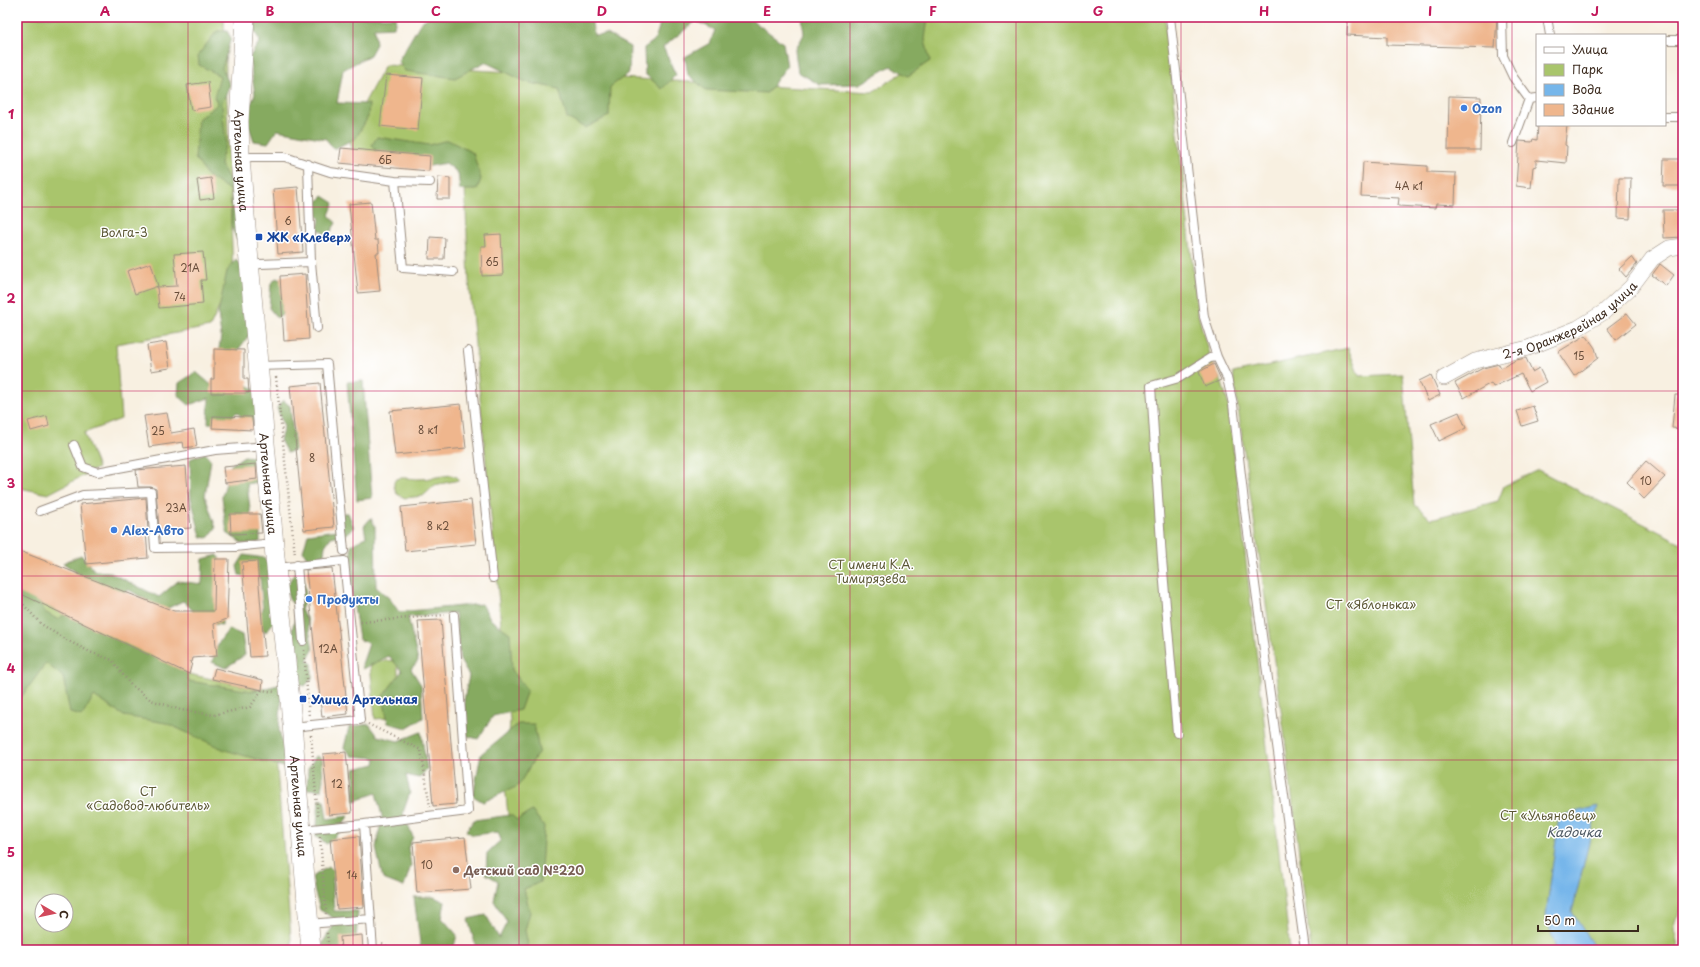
<svg xmlns="http://www.w3.org/2000/svg" width="1700" height="967" viewBox="0 0 1700 967" font-family="'Playpen Sans',sans-serif">
  <style>
    .green { fill: #a9c56c; stroke: #727845; fill-rule: evenodd }
    .forest { fill: #86aa60; stroke: #606a3f }
    .water { fill: #76b6ea; stroke: #587084 }
    .building { fill: #efb68d }
    .lines { fill: none; stroke-linecap: round; stroke-linejoin: round }
    .service-casing { stroke: #9a8d80; stroke-width: 10 }
    .minor-casing { stroke: #9a8d80; stroke-width: 16 }
    .tertiary-casing { stroke: #9a8d80; stroke-width: 20 }
    .path { stroke: #9a8d80; stroke-width: 2.5; stroke-dasharray: 1 3; stroke-linecap: butt }
    .service { stroke: #fff; stroke-width: 8 }
    .minor { stroke: #fff; stroke-width: 15 }
    .tertiary { stroke: #fff; stroke-width: 19 }
    .grid { fill: none; stroke: #c2185b; stroke-width: 1; stroke-opacity: 0.55 }
    .shop-dot { fill: #3f7fe0; stroke: #fff; stroke-width: 1.5 }
    .transit-dot { fill: #1a4fb4; stroke: #fff; stroke-width: 1.5 }
    .education-dot { fill: #8d6e63; stroke: #fff; stroke-width: 1.5 }
    .labels { text-anchor: middle; dominant-baseline: central; stroke-width: 3; stroke-linejoin: round; paint-order: stroke }
    .number-label { font-size: 10px; fill: #684d3a }
    .shop-label { font-size: 12px; font-weight: bold; fill: #366cbe; stroke: #fff; text-anchor: start }
    .street-label { font-size: 12px; fill: #3b2a1e; stroke: #fff }
    .park-label { font-size: 12px; fill: #5c5835; stroke: #fff }
    .transit-label { font-size: 12px; font-weight: bold; fill: #164399; stroke: #fff; text-anchor: start }
    .education-label { font-size: 12px; font-weight: bold; fill: #785e54; stroke: #fff; text-anchor: start }
    .water-label { font-size: 13px; font-style: italic; fill: #505b65; stroke: #fff }
    .neatline { fill: none; stroke: #c2185b; stroke-width: 1.5 }
    .grid-label { font-size: 13px; text-anchor: middle; font-weight: bold; fill: #c2185b }
  </style>
  <rect width="100%" height="100%" fill="#fff"/>
  <filter id="ink" filterUnits="userSpaceOnUse"><feTurbulence type="fractalNoise" baseFrequency=".025" numOctaves="2"/><feDisplacementMap in="SourceGraphic" scale="8" xChannelSelector="R" yChannelSelector="G"/><feConvolveMatrix kernelMatrix="1 2 1 2 8 2 1 2 1" color-interpolation-filters="sRGB"/></filter>
  <filter id="wash" filterUnits="userSpaceOnUse"><feTurbulence type="fractalNoise" baseFrequency=".012" numOctaves="4" result="noise"/><feDisplacementMap in="SourceGraphic" scale="16" xChannelSelector="R" yChannelSelector="G"/><feGaussianBlur stdDeviation="0.9" result="paint"/><feColorMatrix in="noise" values="0 0 0 0 0 0 0 0 0 0 0 0 0 0 0 0 0 1.4 0 .05"/><feComposite in="paint" operator="in"/></filter>
  <g filter="url(#wash)">
    <rect width="100%" height="100%" fill="#f8f0e1"/>
    <path class="green" d="M17 17H224L233 277 210 327 116 344 121 419 84 433 98 468 48 494 20 488H17Z
      M917 17H1165L1198 314 1210 358 1221 380 1228 403 1290 950H522L505 786 510 721 469 280 464 164 352 149 348 133 385 65 872 92 915 65Z
      M1348 348 1359 376 1403 374 1414 504 1431 519 1498 501 1504 486 1538 470 1683 544V898L1674 929 1679 950H1311L1284 731 1233 373Z
      M451 475 457 477 459 480 435 485 423 496 405 498 397 494C386 472 407 479 419 479 429 479 440 476 451 475Z
      M17 592 189 674 262 690 273 721 292 950H17ZM42 901H66V925H42Z
      M397 660 402 717 375 719 370 662Z"/>
    <path class="forest" d="M251 17H396L394 27 374 28 376 44 370 55 343 70 337 103 369 104 368 117 356 138 334 149 326 139 277 130 268 143 254 141 246 117 255 94 249 58 260 41 250 23Z
      M429 17H591L594 35 607 34 630 47 629 73 610 87 609 116 585 128 567 118 559 89 526 82 485 62 455 78 405 71 398 61 421 22Z
      M662 17H748L783 43 787 66 767 93 706 90 688 75 685 57 710 43 715 30 696 21 663 47 676 75 662 89 645 74 644 48 655 40Z
      M802 17H928L925 39 930 61 908 76 891 66 860 84 820 85 798 72 795 51 804 34Z
      M217 31H227L231 38 222 68 230 85 222 103 226 143 220 163 231 183 244 179 249 224 237 240 231 225 232 191 208 177 195 158 198 119 218 104 214 97 220 76 199 65 198 55Z
      M377 137 429 145 448 140 473 153 481 179 477 190H460L458 173 446 163 425 167 379 155 372 145Z
      M323 196 334 203 329 215 336 223 328 236 318 229 320 219 312 208Z
      M236 260 246 270 248 291 242 312 253 330 232 358 218 355 221 336 218 314 227 271Z
      M276 278 288 283 290 307 277 318 269 308 271 283Z
      M196 372 215 388 241 381 259 392 261 417 248 424 237 412 223 424 208 423 209 398 189 405 178 395 179 383Z
      M363 381 372 498 357 500 347 382Z
      M283 400 290 406 295 450 287 453 280 440 284 427 277 408Z
      M205 453 211 460 205 496 216 528 208 538 201 537 191 498 190 459Z
      M244 456 263 458 265 469 258 482 247 484 251 517 260 530V542L243 544 227 533 222 497 231 465Z
      M343 513H348L354 528 346 534 331 537 325 546 324 554 316 558 308 559 303 551 308 534 336 530Z
      M371 518 375 526 376 587 390 599 399 612 482 604 491 620 510 633 512 670 527 690 520 710 493 716 478 739 467 736 464 700 469 676 460 660 455 613 408 617 418 661 411 669 421 685 423 718 406 728 388 723 383 696 402 671 389 656 363 669 362 664 369 644 359 639 352 594 351 545 366 537 364 526Z
      M81 555 95 571 109 572 159 597 178 581 202 584 203 559 218 555 222 565V625L206 623 183 601 164 610 129 590 111 596 63 563Z
      M244 555 264 558 274 572 279 615 266 632 251 620 263 610 260 578 239 575 237 566Z
      M295 574 303 578 306 596 301 610 307 619 313 650 307 660 312 664V678L305 686 298 684 295 667 301 658 297 652 292 629 298 611 289 599 286 585Z
      M17 586 36 593 43 611 57 619 71 612 185 661 188 681 252 691 283 684 279 729 287 768 225 750 166 723 124 716 94 696 82 716 70 713 63 677 46 663 17 703Z
      M229 629 242 635 245 655 225 668 212 662 219 642Z
      M369 724 378 736 398 741 421 732 427 769 419 778 406 775 410 792 403 813 413 837 408 848 411 865 404 887 383 879 376 848 382 816 376 793 355 801 354 769 375 764 376 758 352 756 344 748 349 727Z
      M518 724H534L539 751 518 786 483 802 473 796 481 754Z
      M316 756 322 758 323 780 321 790 307 789 308 769Z
      M324 799 327 819 348 816 339 833 327 844 316 837 319 800Z
      M532 811 544 826 540 882 524 889 530 912 525 930 529 950H474L476 948 468 919 486 915 499 938 507 922 494 901 498 881 486 874 487 853 501 840 498 832 473 835 466 831 474 820 511 815 517 820Z
      M328 867 337 872 332 881 334 911H358L356 941 345 950H323V942L337 920 320 910 315 893 312 877Z
      M414 897H434L445 902 442 918 457 935 453 950H421Z"/>
    <path class="water" d="M1598 806 1572 912 1596 950H1556L1546 915 1559 816Z"/>
    <g id="blocks">
      <path class="building" d="M1348 17H1497L1495 48 1387 45V37L1347 35Z
        M386 75 423 78 418 130 380 126Z
        M208 82 211 107 191 110 187 85Z
        M1449 96 1481 97 1480 150H1448Z
        M1538 125H1567L1565 145 1567 146 1566 163 1536 160V166L1533 167 1531 188 1516 186 1519 141 1532 142 1533 139 1537 140Z
        M341 148 430 156 429 171 339 163Z
        M1664 159H1682V186H1663Z
        M1363 162 1427 166V172L1456 173 1455 205 1436 204 1435 208 1398 206 1399 198 1361 196Z
        M438 177 450 178V199H437Z
        M211 178 214 198 200 200 197 180Z
        M1619 178H1631L1630 219 1618 218Z
        M298 187 303 252 278 254 273 189Z
        M371 202 375 240H378L379 253H376L380 291 358 293 349 204Z
        M1663 210H1683V237L1664 238Z
        M501 234 503 275 482 276 481 246H486L485 235Z
        M430 237 445 238 444 259H429Z
        M203 252 206 280H201L203 304 159 308 157 287 177 286 174 254Z
        M1632 257 1637 264 1626 277 1619 269Z
        M151 263 158 286 135 294 127 271Z
        M1660 264 1674 275 1666 286 1652 275Z
        M305 274 309 339 284 341 280 276Z
        M1627 313 1636 324 1616 340 1607 328Z
        M1586 335 1595 348 1598 358 1574 376 1558 352Z
        M166 342 170 368 151 371 147 345Z
        M214 349 244 350V379H248L249 393H211V379H214Z
        M1526 358 1532 372 1539 368 1546 382 1530 391 1521 374 1493 387 1491 383 1464 398 1455 383 1483 368 1499 364 1501 368 1516 360Z
        M1214 364 1221 380 1205 387 1199 372Z
        M1431 375 1440 395 1428 401 1419 381Z
        M320 383 334 527 304 530 290 386Z
        M1675 395H1683V429L1672 428Z
        M461 404 466 448 395 455 390 411Z
        M1533 406 1538 421 1522 426 1517 411Z
        M1459 412 1466 428 1439 441 1431 424Z
        M167 413 171 433 194 429 197 446 184 448 183 442 149 447 144 416Z
        M47 416 49 426 31 431 28 421Z
        M213 416 252 417 253 430 212 428Z
        M1646 461 1665 477 1644 499 1627 482Z
        M256 464 257 479 225 483 223 467Z
        M186 466 191 528 159 530 156 489 151 487H138L136 470Z
        M146 498 148 531H146L148 558 86 564 80 504Z
        M471 500 476 544 405 551 401 507Z
        M230 514H260L262 533 231 534Z
        M17 550 174 611H214L215 559H229L227 619 214 624 217 656 193 658 192 662H190L192 663 189 674 17 592Z
        M257 561 265 656 250 657 242 562Z
        M332 568 348 714 322 717 306 570Z
        M441 620 456 804 433 806 418 621Z
        M215 668 263 680 262 690 212 679Z
        M346 752 352 813 329 815 323 754Z
        M359 836 364 907 337 909 330 839Z
        M465 837 471 889 417 893 413 842Z
        M362 935 363 950H341L340 937Z"/>
    </g>
  </g>
  <g filter="url(#ink)">
    <use href="#blocks" fill-opacity="0" stroke="#9a8d80" stroke-width="1"/>
    <g class="lines">
      <g class="service-casing">
        <path id="service" d="M1170 17 1204 317 1217 357 1227 378 1233 404 1245 511 1305 950
          M1502 17 1503 56 1513 77 1529 99 1537 98
          M1547 17 1550 35
          M1665 40H1683
          M1665 117H1683
          M1513 143 1529 99
          M240 159 251 157H285L330 172 395 181 430 182
          M308 164 311 262
          M395 181 403 268 453 272
          M250 266 260 264 311 262 317 328
          M468 351 493 578
          M258 366 327 364 344 551
          M74 445 83 467 97 472 215 450 266 446
          M40 511 83 495 151 492 155 548 235 547 274 543
          M297 565 303 641
          M276 568 344 561 360 720 292 727
          M1177 733 1162 559 1151 386 1179 378 1210 358 1217 357
          M364 824 373 950
          M301 830 364 824 468 811 454 615
          M308 924 371 919"/>
      </g>
      <g class="minor-casing">
        <g id="minor">
          <path id="s1" d="M1444 378 1475 361 1528 348 1578 328 1604 312 1631 287 1652 259 1669 248 1683 246"/>
        </g>
      </g>
      <g class="tertiary-casing">
        <g id="tertiary">
          <path id="s2" d="M245 17 239 121 240 159 276 568 290 700 311 950"/>
        </g>
      </g>
      <path class="path" d="M276 377 295 555
        M17 600 22 603 41 624 63 638 90 652 112 660 130 684 151 700 181 710 214 715 250 707 262 690 275 692
        M361 622 445 615
        M304 650 309 716
        M368 724 421 750 430 807
        M311 735 318 818
        M320 837 326 914
        M327 933 329 950
        M382 944 394 950"/>
      <use href="#service" class="service"/>
      <use href="#minor" class="minor"/>
      <use href="#tertiary" class="tertiary"/>
    </g>
  </g>
  <path class="grid" d="M188 17V950M353 17V950M519 17V950M684 17V950M850 17V950M1016 17V950M1181 17V950M1347 17V950M1512 17V950M17 207H1683M17 391H1683M17 576H1683M17 760H1683"/>
  <g class="shop-dot">
    <circle cx="1464" cy="108" r="4"/>
    <circle cx="114" cy="530" r="4"/>
    <circle cx="309" cy="599" r="4"/>
  </g>
  <g class="transit-dot">
    <rect x="255" y="233" width="8" height="8" rx="2"/>
    <rect x="299" y="695" width="8" height="8" rx="2"/>
  </g>
  <circle class="education-dot" cx="456" cy="870" r="4"/>
  <g class="labels">
    <g class="number-label">
      <text x="385" y="159">6Б</text>
      <text x="1409" y="185">4А к1</text>
      <text x="288" y="220">6</text>
      <text x="492" y="261">65</text>
      <text x="190" y="267">21А</text>
      <text x="180" y="296">74</text>
      <text x="1579" y="355">15</text>
      <text x="428" y="429">8 к1</text>
      <text x="158" y="430">25</text>
      <text x="312" y="457">8</text>
      <text x="1646" y="480">10</text>
      <text x="176" y="507">23А</text>
      <text x="438" y="525">8 к2</text>
      <text x="328" y="648">12А</text>
      <text x="337" y="783">12</text>
      <text x="427" y="864">10</text>
      <text x="352" y="874">14</text>
    </g>
    <g class="shop-label">
      <text x="1472" y="108">Ozon</text>
      <text x="122" y="530">Alex-Авто</text>
      <text x="317" y="599">Продукты</text>
    </g>
    <g class="street-label">
      <text stroke="none"><textPath href="#s2" startOffset="144">Артельная улица</textPath></text>
      <text stroke="none"><textPath href="#s1" startOffset="140">2-я Оранжерейная улица</textPath></text>
      <text stroke="none"><textPath href="#s2" startOffset="468">Артельная улица</textPath></text>
      <text stroke="none"><textPath href="#s2" startOffset="792">Артельная улица</textPath></text>
    </g>
    <g class="park-label">
      <text x="124" y="232">Волга-3</text>
      <text x="871" y="564">СТ имени К.А.<tspan x="871" dy="14">Тимирязева</tspan></text>
      <text x="1371" y="604">СТ «Яблонька»</text>
      <text x="148" y="791">СТ<tspan x="148" dy="14">«Садовод-любитель»</tspan></text>
      <text x="1548" y="815">СТ «Ульяновец»</text>
    </g>
    <g class="transit-label">
      <text x="267" y="237">ЖК «Клевер»</text>
      <text x="311" y="699">Улица Артельная</text>
    </g>
    <g class="education-label">
      <text x="464" y="870">Детский сад №220</text>
    </g>
    <g class="water-label">
      <text x="1574" y="831">Кадочка</text>
    </g>
  </g>
  <rect width="1700" height="967" fill="none" stroke="#fff" stroke-width="44"/>
  <rect x="1536" y="34" width="130" height="92" fill="#ffffff" stroke="#b1aaa5"/>
  <rect x="1544" y="47" width="20" height="6" fill="#ffffff" stroke="#b1aaa5"/>
  <text x="1572" y="54" font-size="12" fill="#3b2a1e">Улица</text>
  <rect x="1544" y="64" width="20" height="12" fill="#a9c56c" stroke="#b1aaa5"/>
  <text x="1572" y="74" font-size="12" fill="#3b2a1e">Парк</text>
  <rect x="1544" y="84" width="20" height="12" fill="#76b6ea" stroke="#b1aaa5"/>
  <text x="1572" y="94" font-size="12" fill="#3b2a1e">Вода</text>
  <rect x="1544" y="104" width="20" height="12" fill="#efb68d" stroke="#b1aaa5"/>
  <text x="1572" y="114" font-size="12" fill="#3b2a1e">Здание</text>
  <g transform="translate(54 913) rotate(99)"><circle r="19" fill="#ffffff" stroke="#b1aaa5"/>
  <path d="M0-3L7 15L0 10L-7 15Z" fill="#d1495b"/>
  <text y="-6" font-size="11" font-weight="bold" text-anchor="middle" fill="#3b2a1e">С</text>
  </g>
  <path d="M1538 925v6h100v-6" fill="none" stroke="#3b2a1e" stroke-width="2"/>
  <text x="1544" y="925" font-size="12" fill="#3b2a1e" stroke="#ffffff" stroke-width="3" paint-order="stroke">50 m</text>
  <rect x="22" y="22" width="1656" height="923" class="neatline"/>
  <g class="grid-label">
    <text x="105" y="16">A</text>
    <text x="270" y="16">B</text>
    <text x="436" y="16">C</text>
    <text x="602" y="16">D</text>
    <text x="767" y="16">E</text>
    <text x="933" y="16">F</text>
    <text x="1098" y="16">G</text>
    <text x="1264" y="16">H</text>
    <text x="1430" y="16">I</text>
    <text x="1595" y="16">J</text>
    <text x="11" y="119">1</text>
    <text x="11" y="303">2</text>
    <text x="11" y="488">3</text>
    <text x="11" y="673">4</text>
    <text x="11" y="857">5</text>
  </g>
</svg>
